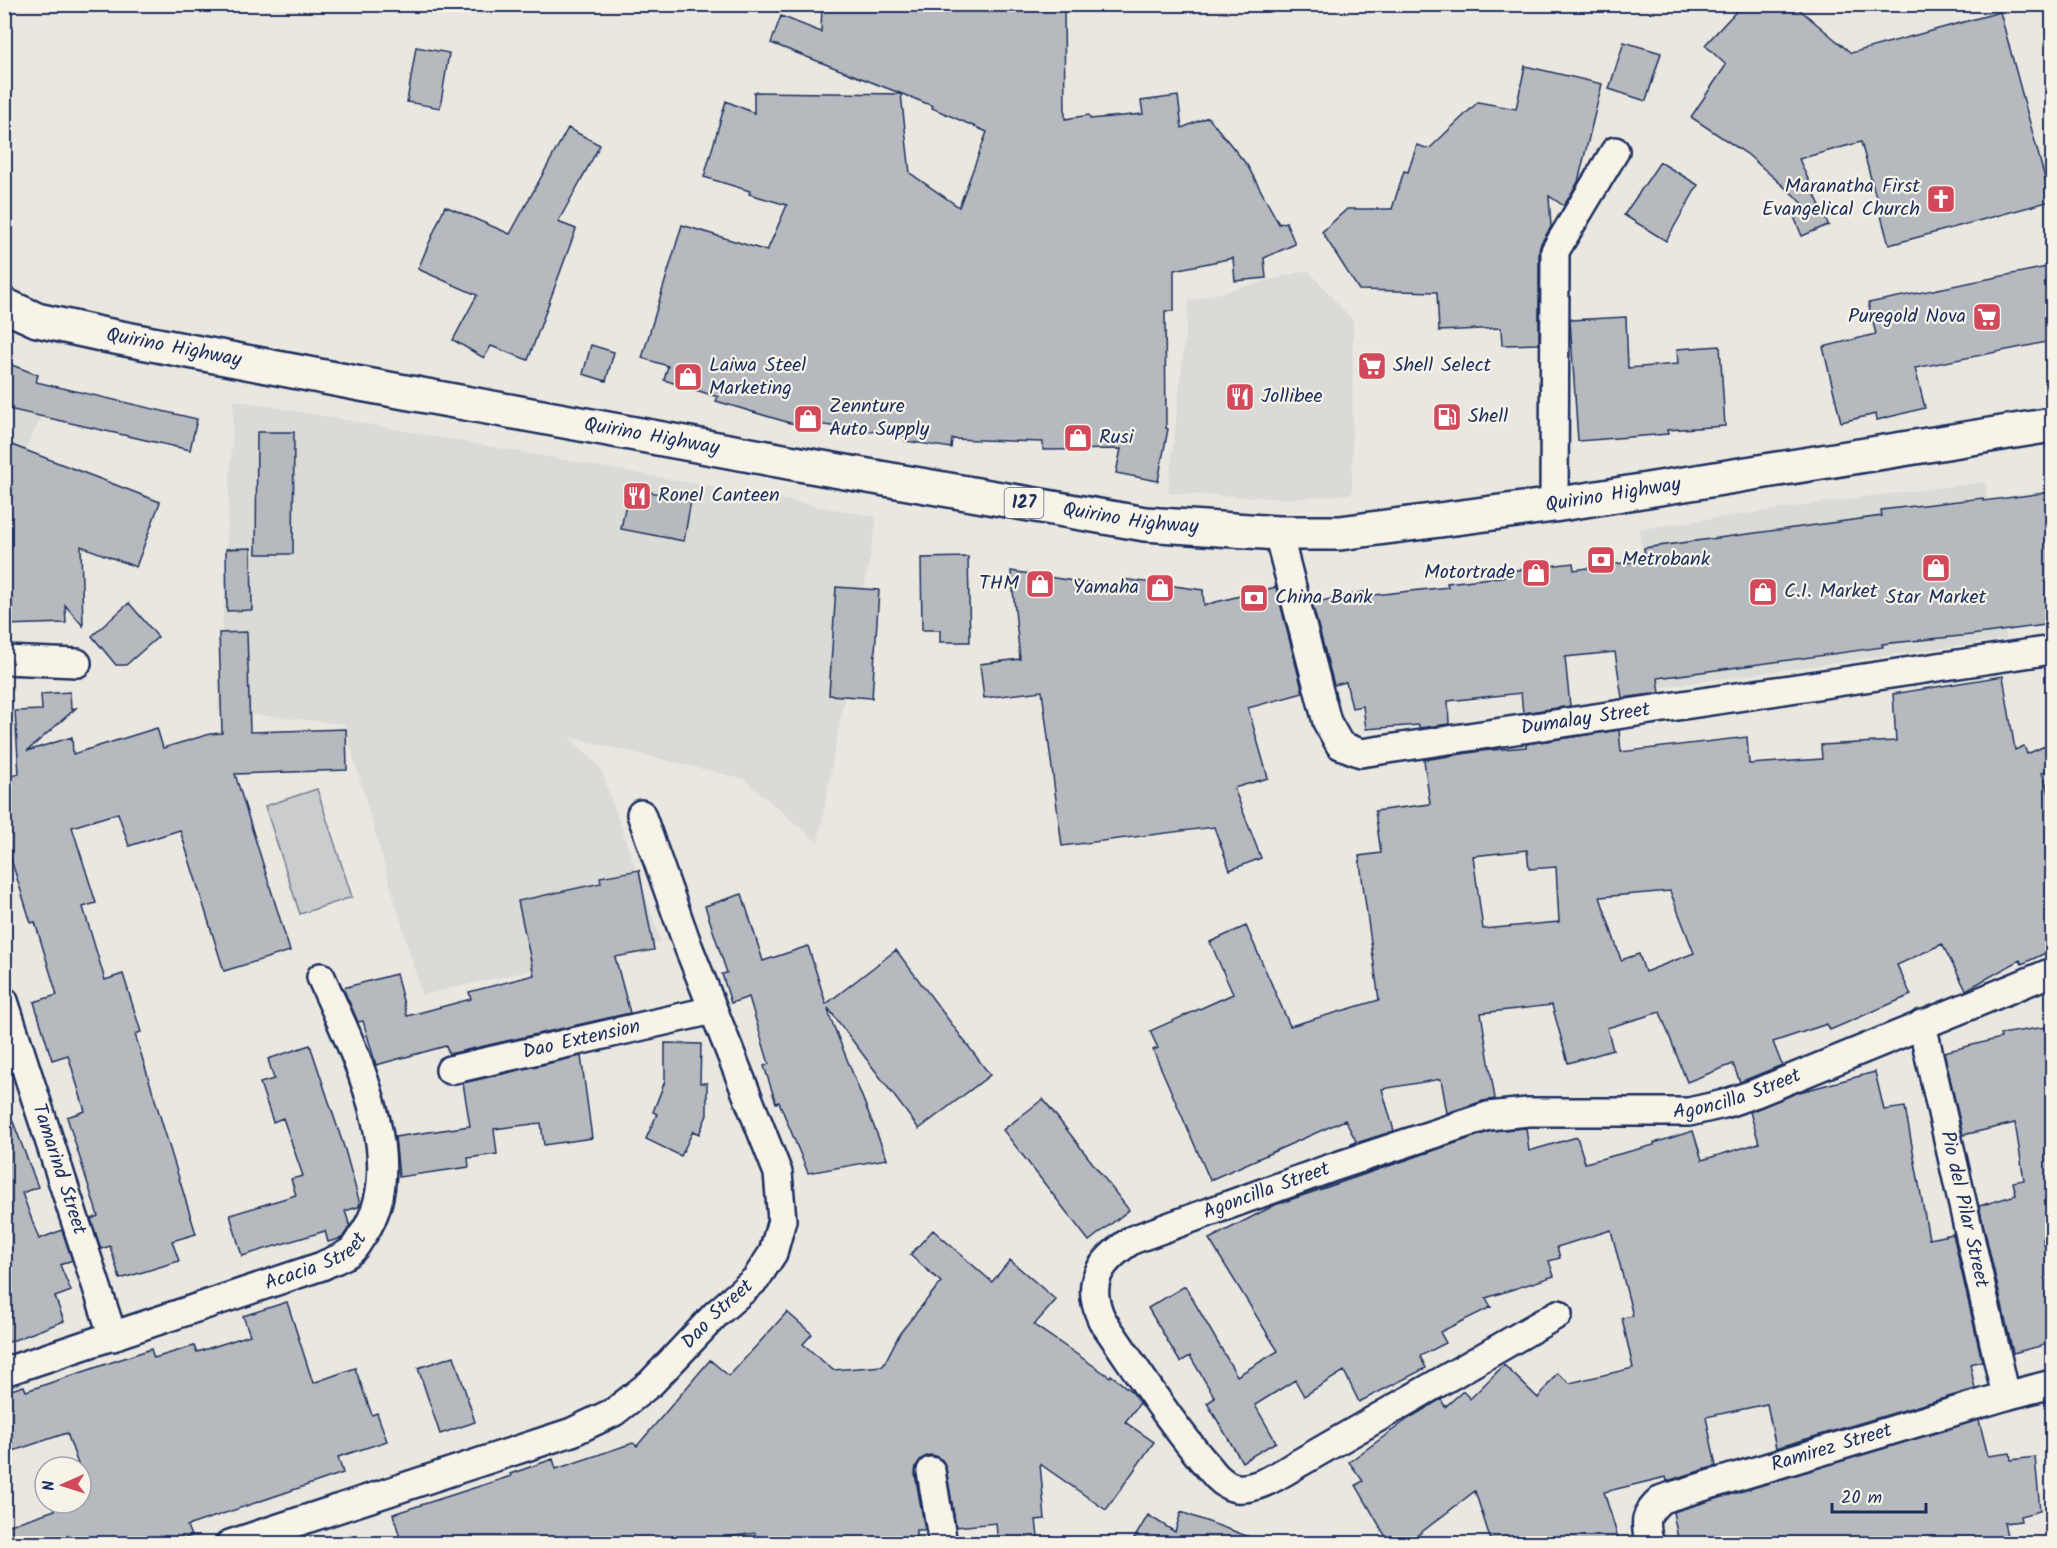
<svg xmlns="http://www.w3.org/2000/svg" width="2057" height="1548" viewBox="0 0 2057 1548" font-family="Kalam,sans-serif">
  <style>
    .built { fill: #dadad6 }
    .green { fill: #cbcccd; stroke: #737e96; stroke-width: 1.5 }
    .building { fill: #b6babf; stroke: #1b2f5e; stroke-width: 1.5; fill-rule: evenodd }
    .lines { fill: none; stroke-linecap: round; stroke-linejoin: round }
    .minor-casing { stroke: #1b2f5e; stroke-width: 32 }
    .primary-casing { stroke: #1b2f5e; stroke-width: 38 }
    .minor { stroke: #f7f3e8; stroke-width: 27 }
    .primary { stroke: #f7f3e8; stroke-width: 33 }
    .labels { text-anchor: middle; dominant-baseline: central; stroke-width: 4.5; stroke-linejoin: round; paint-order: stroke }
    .shield { fill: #f7f3e8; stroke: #5d6a87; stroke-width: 1.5 }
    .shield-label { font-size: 18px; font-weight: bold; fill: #1b2f5e }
    .poi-label { font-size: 20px; fill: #1b2f5e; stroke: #f7f3e8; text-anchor: start }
    .street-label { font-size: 20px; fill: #1b2f5e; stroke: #f7f3e8 }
  </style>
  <rect width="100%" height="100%" fill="#eae7e0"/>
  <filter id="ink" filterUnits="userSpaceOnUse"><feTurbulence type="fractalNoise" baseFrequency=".0167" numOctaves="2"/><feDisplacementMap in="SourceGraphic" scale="12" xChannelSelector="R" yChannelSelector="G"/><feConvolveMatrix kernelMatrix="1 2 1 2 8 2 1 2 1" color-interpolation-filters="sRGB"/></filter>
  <g filter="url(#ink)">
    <path class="built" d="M1308 270 1353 321 1352 494 1292 499 1168 493 1189 301Z
      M234 400 877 517 818 843 744 779 569 737 600 767 661 941 422 995 344 724 218 711Z
      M5 401 43 414 5 487Z
      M1985 482 2006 639 1661 687 1639 529 1865 497Z"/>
    <path class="green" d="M317 789 352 897 300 914 265 806Z"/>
    <path class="building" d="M822 4H1064L1065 119 1089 115 1090 119 1143 114 1141 101 1178 96 1182 128 1208 117 1247 165 1279 224 1286 222 1295 244 1264 258 1266 278 1235 281 1233 258 1174 270V311H1165L1166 428 1168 429 1158 481 1116 473 1121 449 1043 450V442L952 439 951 448 905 441 906 436 817 424 816 426 790 423 716 401 718 397 664 380 668 366 642 358 682 225 767 251 787 205 749 194 750 191 704 177 726 101 754 113V92L901 94 910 173 959 207 987 132 932 108 933 106 771 43 781 16 821 32Z
      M1743 4H1793L1851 53 2000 12 2051 201 1889 245 1861 142 1799 159 1829 226 1828 225 1802 236 1792 212 1806 206 1747 154 1691 117 1726 65 1705 45Z
      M1624 42 1661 53 1646 101 1609 89Z
      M416 47 449 53 440 108 407 102Z
      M1525 66 1602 84 1578 182 1564 206 1549 196 1551 227 1541 243 1539 251V344L1502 345 1501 328 1439 331 1437 292 1359 290 1322 232 1347 209H1392L1404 171 1408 172 1417 145 1429 149 1478 102 1516 109Z
      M568 128 600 145 558 222 576 229 528 360 491 346 484 358 453 340 477 295 418 269 445 206 510 234Z
      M1660 162 1698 185 1666 241 1624 215Z
      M2052 266V341L1915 368 1925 408 1877 420 1876 414 1841 422 1823 347 1876 334 1868 303Z
      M1626 317 1628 368 1678 364 1677 349 1720 346 1725 426 1667 430 1668 434 1578 441 1570 320Z
      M591 345 614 352 606 381 583 374Z
      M4 362 38 375 36 382 197 419 190 450 4 408Z
      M257 432H294L293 554H256Z
      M4 442 160 502 136 567 81 546 83 626 65 605 66 623 4 625Z
      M629 488 691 500 684 541 621 529Z
      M2052 492V624L1971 635 1882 644 1883 647 1658 678 1660 693 1622 698 1615 652 1565 657 1570 706 1523 713 1521 693 1448 701 1449 724 1419 728V725L1366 729 1363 706 1352 708 1346 682 1334 685 1312 603 1364 592 1365 596 1448 587 1447 583 1509 576V571L1573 563 1574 570 1645 560 1644 548 1882 516 1881 510 1983 498V501Z
      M251 548 252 610 227 611 226 549Z
      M968 557 970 642H940V630H922L921 558Z
      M1011 571 1124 589 1123 579 1203 590 1204 605 1276 587 1303 693 1248 708 1268 778 1234 788 1261 858 1230 870 1214 827 1062 846 1042 691 984 698 980 664 1020 659Z
      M836 587 879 590 872 698 829 695Z
      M129 603 158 637 126 665H116L92 636Z
      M247 632 250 732 346 729 347 770 235 774 290 951 224 971 180 830 129 846 118 813 72 827 96 903 83 907 105 980 123 974 141 1032 135 1034 196 1234 172 1241 179 1261 120 1279 110 1246 101 1249 91 1219 98 1216 67 1117 85 1111 68 1055 52 1060 34 1002 57 995 35 922 31 923 4 837V778L19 774 15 711 42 710 41 694 70 692 71 709 76 708 27 751 72 737 73 754 157 728 163 748 210 734 222 733 219 633Z
      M2003 676 2015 750 2024 746 2027 754 2052 743V769L2042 773 2052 801V950L2022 964 2020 960 1966 990 1942 944 1897 965 1911 995 1830 1030 1827 1024 1773 1042 1782 1065 1740 1082 1733 1064 1687 1082 1660 1012 1607 1028 1613 1050 1568 1063 1552 1005 1481 1013 1495 1099 1483 1101 1447 1113 1441 1079 1382 1089 1394 1131 1350 1145 1356 1141 1345 1120 1210 1180 1153 1050 1158 1048 1150 1031 1233 994 1210 942 1246 926 1290 1026 1379 1000 1359 856 1381 853 1375 811 1430 804 1424 760 1481 751 1526 747V744L1619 730 1621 752 1747 737 1749 764 1822 759 1821 745 1896 741 1893 694ZM1527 850 1529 869 1556 867 1559 922 1483 929 1473 856ZM1670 891 1694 953 1645 972 1639 954 1621 960 1600 897Z
      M639 870 654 950 615 957 630 1013 449 1054 446 1046 376 1065 363 1021 358 1022 343 988 396 974 407 1016 471 999 469 992 534 975 518 901 601 883 600 877Z
      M742 894 763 961 808 946 826 1004 896 950 990 1075 919 1129 828 1008 830 1017 887 1159 808 1173 779 1102 776 1103 764 1066 769 1064 749 997 731 1003 722 974 727 973 705 906Z
      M2052 1026V1237L2043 1239 2052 1279V1343L2013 1353 1979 1206 2016 1195 2013 1182 2024 1180 2015 1123 1963 1135 1944 1052 2001 1038 2000 1034Z
      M665 1043 701 1044 700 1083H707V1115L699 1134 693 1131 681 1156 646 1139 657 1114 653 1112 665 1081Z
      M310 1045 345 1150 360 1204 358 1207 345 1211 350 1226 342 1238 328 1242 325 1231 242 1256 230 1215 296 1195 291 1179 303 1176 283 1118 273 1122 260 1083 274 1079 268 1059Z
      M581 1056 592 1138 544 1145 541 1123 494 1129 497 1154 468 1158 469 1167 399 1177 395 1137 470 1126 463 1083Z
      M1875 1072 1884 1110 1905 1107 1929 1239 1953 1234 1982 1361 1970 1364 1975 1389 1776 1448 1767 1404 1706 1417 1716 1466 1667 1481 1666 1477 1604 1492 1620 1544H1492L1475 1491 1406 1544H1390L1356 1485 1363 1481 1349 1462 1408 1419 1441 1399 1445 1407 1463 1391 1470 1399 1504 1365 1538 1398 1557 1373 1570 1383 1633 1368 1622 1318 1633 1316 1611 1230 1557 1247 1560 1258 1549 1261 1554 1276 1486 1298 1491 1307 1440 1332 1446 1343 1420 1356 1426 1368 1359 1402 1344 1371 1304 1396 1295 1380 1255 1405 1276 1442 1242 1462 1207 1403 1215 1398 1190 1356 1180 1362 1148 1308 1185 1286 1237 1376 1278 1351 1209 1239 1275 1205 1491 1131 1526 1128 1529 1151 1577 1137 1585 1163 1654 1145V1143L1693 1131 1702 1160 1759 1143 1750 1112 1796 1093Z
      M1043 1099 1129 1210 1089 1241 1003 1130Z
      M4 1106H7L38 1187 22 1193 39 1239 62 1230 72 1260 60 1265 71 1291 55 1297 64 1321 4 1344Z
      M933 1230 992 1282 1010 1260 1056 1300 1034 1325 1110 1377 1111 1375 1133 1393 1140 1403 1125 1422 1154 1442 1106 1510 1040 1464 1045 1519 1036 1520 1039 1544H998L996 1523 956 1527 946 1468 943 1461 936 1456 929 1455 921 1459 916 1466 915 1474 925 1530H916V1537L861 1544H756L755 1533 708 1540V1544H402L393 1514 511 1476 510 1474 553 1459 556 1469 633 1443 637 1446 710 1360 729 1376 787 1312 812 1334 803 1344 833 1370 883 1366 900 1333 941 1282 910 1255Z
      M287 1302 313 1383 355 1368 372 1415 377 1413 387 1441 338 1457 343 1473 187 1526 191 1536 169 1544H4V1527L55 1510 53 1503H81V1467H79L67 1433 4 1454V1392L24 1386 26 1391 151 1349 154 1358 194 1346 197 1352 250 1335 243 1316Z
      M454 1356 475 1422 440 1434 418 1368Z
      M1979 1420 1988 1456 2010 1453 2011 1460 2035 1457 2040 1511 2020 1516 2021 1521 2004 1523 2009 1544H1679L1673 1512Z
      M1181 1512 1258 1540V1544H1131L1148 1515 1175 1532Z"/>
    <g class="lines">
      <g class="minor-casing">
        <g id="minor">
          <path d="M1554 505 1555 251 1615 151"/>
          <path id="s1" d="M1278 533 1327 722 1340 745 1361 753 2052 650"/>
          <path d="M4 660 77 663"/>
          <path id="s2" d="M4 1001 113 1337"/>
          <path id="s3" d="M1922 1024 2006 1396"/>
          <path id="s4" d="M450 1070 713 1010"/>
          <path id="s5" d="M1558 1314 1301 1462C1283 1472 1259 1490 1237 1488 1227 1487 1217 1478 1211 1470 1171 1425 1137 1370 1102 1320 1084 1282 1100 1261 1132 1240L1328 1169 1488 1116 1528 1112H1689L1724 1104 1756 1093 2052 972"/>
          <path id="s6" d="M4 1372 322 1266C331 1261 343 1258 351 1251 356 1247 360 1238 364 1233 412 1161 351 1046 321 977"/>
          <path d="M931 1471 943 1544"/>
          <path id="s7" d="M230 1544 572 1432 614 1412 651 1383 716 1314 756 1279 773 1253 782 1220 778 1173 688 946 641 814"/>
          <path id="s8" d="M1650 1544C1644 1522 1644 1514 1662 1499L2006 1396 2052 1384"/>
        </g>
      </g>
      <g class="primary-casing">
        <g id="primary">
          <path id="s9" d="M4 305 37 320 105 335 361 384 805 465 1145 524 1278 533H1340L1554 505 2052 425"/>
        </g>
      </g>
      <use href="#minor" class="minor"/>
      <use href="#primary" class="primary"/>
    </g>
  </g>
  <defs>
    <g id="church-square" transform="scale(1.5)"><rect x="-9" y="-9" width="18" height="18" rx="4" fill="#d1495b" stroke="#f7f3e8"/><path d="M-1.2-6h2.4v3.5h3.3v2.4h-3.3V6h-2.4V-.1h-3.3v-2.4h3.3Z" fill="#fff"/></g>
    <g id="supermarket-square" transform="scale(1.5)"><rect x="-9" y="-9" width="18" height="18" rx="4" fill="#d1495b" stroke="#f7f3e8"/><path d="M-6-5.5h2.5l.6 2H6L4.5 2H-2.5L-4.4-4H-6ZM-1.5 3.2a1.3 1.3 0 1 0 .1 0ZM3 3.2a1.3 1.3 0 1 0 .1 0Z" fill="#fff"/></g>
    <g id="shop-square" transform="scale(1.5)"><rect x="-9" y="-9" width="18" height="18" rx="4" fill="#d1495b" stroke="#f7f3e8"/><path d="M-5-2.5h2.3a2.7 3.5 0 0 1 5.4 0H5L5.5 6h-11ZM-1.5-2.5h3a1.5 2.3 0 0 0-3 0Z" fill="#fff"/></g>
    <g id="restaurant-square" transform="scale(1.5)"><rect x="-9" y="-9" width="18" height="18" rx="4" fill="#d1495b" stroke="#f7f3e8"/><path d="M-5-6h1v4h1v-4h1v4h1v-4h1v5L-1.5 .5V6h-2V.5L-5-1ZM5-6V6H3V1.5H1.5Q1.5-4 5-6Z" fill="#fff"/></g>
    <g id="fuel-square" transform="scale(1.5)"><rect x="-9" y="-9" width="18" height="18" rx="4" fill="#d1495b" stroke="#f7f3e8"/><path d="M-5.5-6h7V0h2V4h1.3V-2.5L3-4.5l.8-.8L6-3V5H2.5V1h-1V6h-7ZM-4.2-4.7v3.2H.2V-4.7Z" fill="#fff"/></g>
    <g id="bank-square" transform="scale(1.5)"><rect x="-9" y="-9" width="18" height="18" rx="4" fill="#d1495b" stroke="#f7f3e8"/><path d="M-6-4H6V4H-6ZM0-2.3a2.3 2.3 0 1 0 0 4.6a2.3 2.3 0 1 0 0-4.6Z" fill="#fff"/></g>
  </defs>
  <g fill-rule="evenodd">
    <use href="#church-square" x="1941" y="199"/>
    <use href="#supermarket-square" x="1987" y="317"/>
    <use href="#supermarket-square" x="1372" y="366"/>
    <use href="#shop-square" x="688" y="377"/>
    <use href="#restaurant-square" x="1240" y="397"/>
    <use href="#fuel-square" x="1447" y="417"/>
    <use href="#shop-square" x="808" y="419"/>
    <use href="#shop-square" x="1078" y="438"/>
    <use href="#restaurant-square" x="637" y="496"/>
    <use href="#bank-square" x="1601" y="560"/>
    <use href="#shop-square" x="1936" y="568"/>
    <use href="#shop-square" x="1536" y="573"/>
    <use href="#shop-square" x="1040" y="584"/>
    <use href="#shop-square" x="1160" y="588"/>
    <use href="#shop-square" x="1763" y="592"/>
    <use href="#bank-square" x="1254" y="598"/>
  </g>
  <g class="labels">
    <rect class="shield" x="1004.5" y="488" width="39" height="30" rx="4.5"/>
    <g class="shield-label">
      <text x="1024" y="503">127</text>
    </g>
    <g class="poi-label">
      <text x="1920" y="187" text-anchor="end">Maranatha First<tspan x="1920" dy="23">Evangelical Church</tspan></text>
      <text x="1966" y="317" text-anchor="end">Puregold Nova</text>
      <text x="709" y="366">Laiwa Steel<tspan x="709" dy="23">Marketing</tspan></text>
      <text x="1393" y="366">Shell Select</text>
      <text x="1261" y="397">Jollibee</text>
      <text x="829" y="407">Zennture<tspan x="829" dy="23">Auto Supply</tspan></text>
      <text x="1468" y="417">Shell</text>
      <text x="1099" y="438">Rusi</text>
      <text x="658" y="496">Ronel Canteen</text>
      <text x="1622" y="560">Metrobank</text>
      <text x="1515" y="573" text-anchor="end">Motortrade</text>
      <text x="1019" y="584" text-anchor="end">THM</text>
      <text x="1139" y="588" text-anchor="end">Yamaha</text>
      <text x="1784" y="592">C.I. Market</text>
      <text x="1275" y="598">China Bank</text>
      <text x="1936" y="598" text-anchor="middle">Star Market</text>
    </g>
    <g class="street-label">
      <text stroke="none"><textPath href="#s9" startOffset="176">Quirino Highway</textPath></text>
      <text stroke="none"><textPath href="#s9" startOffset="662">Quirino Highway</textPath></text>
      <text stroke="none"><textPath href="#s9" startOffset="1634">Quirino Highway</textPath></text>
      <text stroke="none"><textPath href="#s9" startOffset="1148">Quirino Highway</textPath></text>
      <text stroke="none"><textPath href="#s1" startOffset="471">Dumalay Street</textPath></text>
      <text stroke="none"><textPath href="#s4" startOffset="135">Dao Extension</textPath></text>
      <text stroke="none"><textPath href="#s5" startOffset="1310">Agoncilla Street</textPath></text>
      <text stroke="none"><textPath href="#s2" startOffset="177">Tamarind Street</textPath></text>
      <text stroke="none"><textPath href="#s5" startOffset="824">Agoncilla Street</textPath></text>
      <text stroke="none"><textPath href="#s3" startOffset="190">Pio del Pilar Street</textPath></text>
      <text stroke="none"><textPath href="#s6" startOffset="332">Acacia Street</textPath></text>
      <text stroke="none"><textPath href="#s7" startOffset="549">Dao Street</textPath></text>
      <text stroke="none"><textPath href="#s8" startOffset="228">Ramirez Street</textPath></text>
    </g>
  </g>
  <rect width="2057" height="1548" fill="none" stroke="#f7f3e8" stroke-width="24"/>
  <rect x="12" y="12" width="2033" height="1524" fill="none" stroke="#1b2f5e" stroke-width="2" filter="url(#ink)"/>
  <g transform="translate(63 1485) rotate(267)"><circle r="28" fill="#f7f3e8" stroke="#9fa5b1" stroke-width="1.5"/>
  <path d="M0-4.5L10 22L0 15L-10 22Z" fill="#d1495b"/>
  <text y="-9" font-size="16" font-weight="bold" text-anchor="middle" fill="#1b2f5e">N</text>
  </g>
  <path d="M1832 1503v9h94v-9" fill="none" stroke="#1b2f5e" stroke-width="3"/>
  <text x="1841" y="1503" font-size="18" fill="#1b2f5e" stroke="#f7f3e8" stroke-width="4.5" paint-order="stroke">20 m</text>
</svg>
